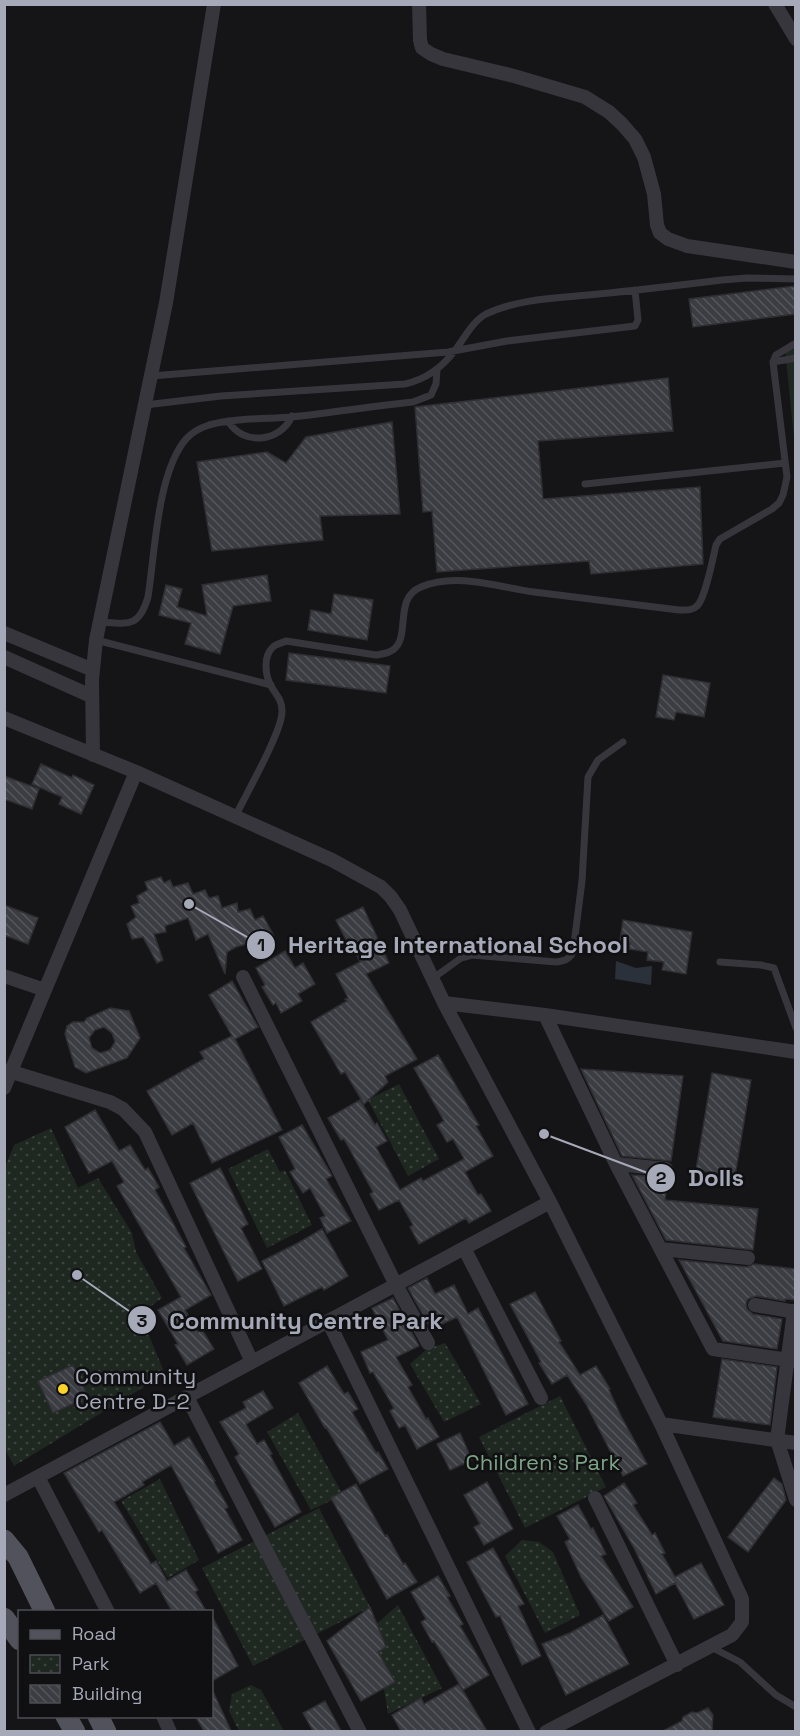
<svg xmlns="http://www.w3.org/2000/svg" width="800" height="1736" viewBox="0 0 800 1736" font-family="'Space Grotesk',sans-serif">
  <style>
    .park { fill: url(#park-dots) }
    .pitch { fill: #1f2721 }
    .water { fill: #2a313b }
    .building { fill: url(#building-back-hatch); stroke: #2f2f33; stroke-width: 1.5; fill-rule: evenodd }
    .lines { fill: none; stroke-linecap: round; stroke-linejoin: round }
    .lane { stroke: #36363c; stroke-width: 7 }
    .street { stroke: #36363c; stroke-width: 14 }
    .primary { stroke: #51525b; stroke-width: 21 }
    .poi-dot { fill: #fad42a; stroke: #101012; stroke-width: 2 }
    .labels { text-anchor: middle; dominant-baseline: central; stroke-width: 5; stroke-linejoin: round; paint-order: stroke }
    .poi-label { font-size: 22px; fill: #a6a9b8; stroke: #101012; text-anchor: start }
    .park-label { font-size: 22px; fill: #7ca385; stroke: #101012 }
    .leader { fill: none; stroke: #a6a9b8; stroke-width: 2 }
    .callout-dot { fill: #a6a9b8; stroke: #101012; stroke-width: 2 }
    .mark-label { font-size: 18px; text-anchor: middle; font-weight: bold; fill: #111 }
    .callout-label { font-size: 24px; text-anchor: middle; font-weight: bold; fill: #a6a9b8; stroke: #101012; stroke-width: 5; stroke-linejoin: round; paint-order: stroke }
  </style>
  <defs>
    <pattern id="park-dots" width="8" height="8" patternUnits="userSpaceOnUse" patternTransform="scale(1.5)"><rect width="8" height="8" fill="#1f2721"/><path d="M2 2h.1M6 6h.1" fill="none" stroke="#3d443f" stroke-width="1.8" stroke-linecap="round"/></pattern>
    <pattern id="building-back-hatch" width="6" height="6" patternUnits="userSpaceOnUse" patternTransform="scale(1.5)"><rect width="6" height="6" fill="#3c3d42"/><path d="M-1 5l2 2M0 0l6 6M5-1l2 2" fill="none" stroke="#55565b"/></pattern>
  </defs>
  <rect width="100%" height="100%" fill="#151517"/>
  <path class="park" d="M399 1084 439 1159 408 1176 368 1100Z
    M51 1128 78 1188 98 1178 132 1233 136 1252 162 1298 140 1314 165 1374 14 1466 5 1449V1167L14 1145Z
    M268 1149 280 1172 285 1170 312 1225 267 1248 228 1169Z
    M445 1343 481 1404 444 1422 410 1364 427 1349Z
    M560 1396 606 1487 525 1528 479 1437Z
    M298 1413 343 1495 311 1510 267 1432Z
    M160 1479 199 1560 168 1578 121 1501Z
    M319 1508 370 1607 253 1666 202 1568Z
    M522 1540 539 1542 553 1552 580 1615 545 1633 505 1556Z
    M398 1605 442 1688 388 1714 374 1626Z
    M251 1685 261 1690 284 1731H239L229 1711 232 1694Z"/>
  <path class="pitch" d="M795 349V448L785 350Z"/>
  <path class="water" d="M616 961 636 968 652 966 651 985 615 979Z"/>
  <path class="building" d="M795 286V314L693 327 689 299Z
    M668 378 673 431 538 441 543 499 700 487 703 564 591 574 589 561 437 572 432 511 423 512 415 407Z
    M392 422 400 514 320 516 323 540 212 551 197 462 267 452 286 463 306 437Z
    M267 575 271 601 233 606 220 654 185 644 191 623 159 615 166 585 182 589 177 607 207 616 202 585Z
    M334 594 373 600 367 640 308 630 311 610 331 614Z
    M289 653 390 666 386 693 286 680Z
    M663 675 710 683 704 717 676 712 674 720 656 717Z
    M41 764 72 778 73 775 94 785 81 814 59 804 62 797 32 784Z
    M4 776 39 789 32 809 4 799Z
    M161 877 164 883 170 880 173 887 188 883 193 894 205 890 209 898 218 896 222 908 237 903 238 912 250 909 255 920 263 916 274 936 236 947 227 952 225 974 208 934 196 940 188 918 165 926 166 932 154 934 163 960 157 963 143 937 132 939 127 924 136 917 131 906 139 903 137 896 148 890 145 882Z
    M4 905 38 918 28 944 4 935Z
    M363 907 389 963 366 974 417 1059 385 1076 388 1082 364 1104 345 1072 341 1074 311 1022 347 1001 345 999 348 998 336 974 360 962 349 938 346 940 336 920Z
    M623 920 692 932 686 974 662 970 664 962 647 960 648 952 629 949 630 943 620 941Z
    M285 951 295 968 303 963 315 984 298 994 302 1001 281 1013 276 1003 273 1005 262 987 265 985 256 968Z
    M232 981 258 1027 235 1039 282 1130 212 1163 193 1123 172 1135 147 1091 204 1059 200 1052 232 1036 209 995Z
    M110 1008 129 1011 140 1038 127 1058 86 1073 75 1067 65 1034 67 1026 73 1022H84L87 1018ZM104 1027 112 1033 115 1042 110 1050 100 1053 92 1048 89 1038 95 1030Z
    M438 1055 479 1125 476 1126 493 1156 465 1172 478 1195 481 1194 491 1211 469 1223 466 1218 419 1244 410 1227 413 1225 399 1200 379 1210 370 1194 373 1192 344 1139 341 1140 328 1118 360 1100 375 1125 377 1123 387 1141 376 1147 400 1190 421 1178 423 1181 464 1159 453 1139 447 1142 437 1125 444 1121 414 1068Z
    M581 1069 683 1076 671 1161 622 1156Z
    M712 1073 751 1080 735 1176 696 1170Z
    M95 1110 119 1151 130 1145 145 1170 148 1168 159 1187 155 1190 186 1247 184 1248 211 1295 185 1310 198 1332 202 1330 214 1349 187 1365 175 1345 178 1344 158 1310 181 1297 117 1186 124 1182 112 1161 89 1173 65 1127Z
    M302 1125 331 1174 332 1176 326 1179 351 1221 327 1233 320 1218 325 1216 310 1188 303 1193 290 1172 295 1169 279 1137Z
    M220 1168 248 1224 241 1228 262 1269 238 1281 190 1183Z
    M632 1175 668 1178 665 1200 758 1209 753 1250 666 1240Z
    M322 1229 348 1276 324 1290 322 1287 284 1306 262 1261 298 1243Z
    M679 1260 747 1267 754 1264 795 1269V1300L785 1299V1301L756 1296 748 1299 746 1303 747 1309 753 1314 782 1319 777 1349 723 1341Z
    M427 1278 435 1294 454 1285 468 1314 478 1308 528 1404 506 1415 457 1317 431 1329 408 1288Z
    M535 1292 561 1341 559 1342 580 1375 596 1366 610 1389 609 1390 621 1416 647 1464 623 1476 586 1404 567 1375 552 1384 539 1363 541 1362 510 1304Z
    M393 1298 419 1346 396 1357 412 1385 408 1387 426 1419 428 1418 439 1437 417 1449 405 1425 399 1428 390 1411 394 1408 373 1372 370 1373 361 1352 388 1340 372 1308Z
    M722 1359 777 1367 770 1425 713 1417Z
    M73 1365 88 1397 53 1413 38 1381Z
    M327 1366 344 1394 348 1392 358 1409 352 1412 376 1453 378 1452 388 1469 360 1484 326 1427 325 1428 299 1383Z
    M263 1391 273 1408 246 1424 257 1444 264 1440 272 1454 270 1455 301 1512 275 1527 235 1457 239 1454 220 1422 246 1408 243 1402Z
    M160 1422 174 1446 189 1437 215 1481 214 1482 228 1507 225 1509 242 1540 218 1553 171 1465 142 1482 144 1485 114 1502 151 1564 156 1561 167 1581 186 1570 198 1590 195 1592 206 1611H172L156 1583 140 1593 102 1530 99 1532 64 1473Z
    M460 1433 472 1460 450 1470 437 1444Z
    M774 1478 782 1484 786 1500 748 1552 728 1537Z
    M487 1482 513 1529 484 1545 474 1527 480 1524 464 1495Z
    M624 1483 637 1503 633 1505 652 1535 655 1533 665 1553 662 1554 675 1577 701 1563 724 1605 694 1619 675 1583 656 1594 634 1548 604 1496Z
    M356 1484 385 1536 387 1535 403 1564 405 1563 417 1582 387 1599 331 1498Z
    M578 1505 591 1529 593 1528 606 1554 601 1556 633 1607 609 1621 581 1577 565 1542 570 1539 557 1516Z
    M493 1548 524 1604 518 1606 541 1656 522 1665 500 1616 496 1617 467 1562Z
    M438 1576 450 1596 447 1597 463 1624 460 1626 489 1675 463 1690 434 1641 432 1642 421 1622 426 1619 411 1592Z
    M370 1607 386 1647 378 1652 395 1682 361 1701 327 1641Z
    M603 1615 629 1664 566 1695 542 1644 570 1633Z
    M212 1616 238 1666 212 1681Z
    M459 1684 487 1731H401L392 1715 421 1698 424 1704Z
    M212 1689 231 1731H204L195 1716H212Z
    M325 1701 341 1731H313L303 1713Z
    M708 1708 713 1715 712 1731H663L682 1721 683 1717 692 1712 697 1713Z"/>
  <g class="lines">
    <path class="lane" d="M773 362 796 358
      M151 376 448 352 507 341 635 326 638 320 635 290
      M145 405 221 396 405 384C427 379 443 367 456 349 465 337 473 321 486 314 519 298 562 298 598 294 640 290 681 285 722 280L747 278 796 279
      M228 421C243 446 280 443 292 416
      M585 484 785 463
      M100 622C128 624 139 628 148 597 155 553 157 473 186 439 192 432 200 428 209 425 235 418 264 419 291 417 332 413 373 406 413 402L431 395 436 384 437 370
      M96 640 271 685
      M235 817C245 796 283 730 282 711 282 699 276 695 271 686 265 675 263 656 273 647 276 644 282 643 286 641L376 655C380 654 385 654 389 652 414 642 391 599 421 587 456 572 498 587 534 592 582 598 630 604 679 610 686 610 692 611 697 606 705 599 713 558 716 545L720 539 772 509 779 503 783 495 787 477 773 362 776 355 796 343
      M720 962 761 965 774 968 796 1028
      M432 979 461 958 472 955 556 962C564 961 569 960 573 952L582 881 588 777 598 760 623 742
      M711 1647 740 1662 776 1695 796 1707"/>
    <path class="street" d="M419 4 420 40 422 48 431 54 443 59 514 76 585 97 609 112 622 124 635 139 644 157 654 194 657 225 660 233 668 239 687 246 796 262
      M775 4 796 39
      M4 633 93 670
      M4 657 91 696
      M4 718 136 772 332 860 381 887 391 897 400 910 444 1003 550 1202 661 1424 742 1599V1622L732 1635 546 1732
      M93 755 92 680 96 640 166 303 214 4
      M4 976 45 990
      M243 977 396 1285 428 1343
      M444 1003 545 1015 796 1052
      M545 1015 616 1164 713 1349 796 1361
      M12 1072 110 1102 123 1109 145 1132 252 1362
      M4 1088 136 772
      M616 1164 666 1169
      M464 1248 541 1398
      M661 1249 748 1258
      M755 1305 796 1312
      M794 1311 777 1440 796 1500
      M328 1321 529 1732
      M187 1397 360 1732
      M661 1424 796 1443
      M38 1477 108 1612
      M4 1495 550 1202
      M595 1498 677 1665
      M163 1716 170 1732"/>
    <path class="primary" d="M4 1540 18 1557 45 1612
      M4 1618 20 1640
      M66 1716 75 1732
      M98 1716 106 1732"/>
  </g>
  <circle class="poi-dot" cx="63" cy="1389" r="6"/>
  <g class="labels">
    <g class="poi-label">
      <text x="75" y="1376">Community<tspan x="75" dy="25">Centre D-2</tspan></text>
    </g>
    <g class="park-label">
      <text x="543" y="1462">Children's Park</text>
    </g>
  </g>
  <path class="leader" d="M189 904L261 945M544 1134L661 1178M77 1275L142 1320"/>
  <g class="callout-dot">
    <circle cx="189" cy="904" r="6"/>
    <circle cx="544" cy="1134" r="6"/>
    <circle cx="77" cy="1275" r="6"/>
    <circle cx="261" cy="945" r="15"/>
    <circle cx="661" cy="1178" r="15"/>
    <circle cx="142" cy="1320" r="15"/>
  </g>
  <g class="mark-label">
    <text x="261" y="951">1</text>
    <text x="661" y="1184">2</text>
    <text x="142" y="1327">3</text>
  </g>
  <g class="callout-label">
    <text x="458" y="953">Heritage International School</text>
    <text x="716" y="1186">Dolls</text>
    <text x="306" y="1329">Community Centre Park</text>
  </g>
  <rect width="800" height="1736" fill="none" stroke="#a6a9b8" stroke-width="12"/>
  <rect x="18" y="1610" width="195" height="108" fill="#101012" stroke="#4c4d54" stroke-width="1.5"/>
  <rect x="30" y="1630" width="30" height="9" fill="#51525b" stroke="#4c4d54" stroke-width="1.5"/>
  <text x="72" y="1640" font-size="18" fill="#a6a9b8">Road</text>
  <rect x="30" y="1655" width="30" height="18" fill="url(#park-dots)" stroke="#4c4d54" stroke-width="1.5"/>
  <text x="72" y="1670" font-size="18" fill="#a6a9b8">Park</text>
  <rect x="30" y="1685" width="30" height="18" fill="url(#building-back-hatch)" stroke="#4c4d54" stroke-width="1.5"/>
  <text x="72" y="1700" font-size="18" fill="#a6a9b8">Building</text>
</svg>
